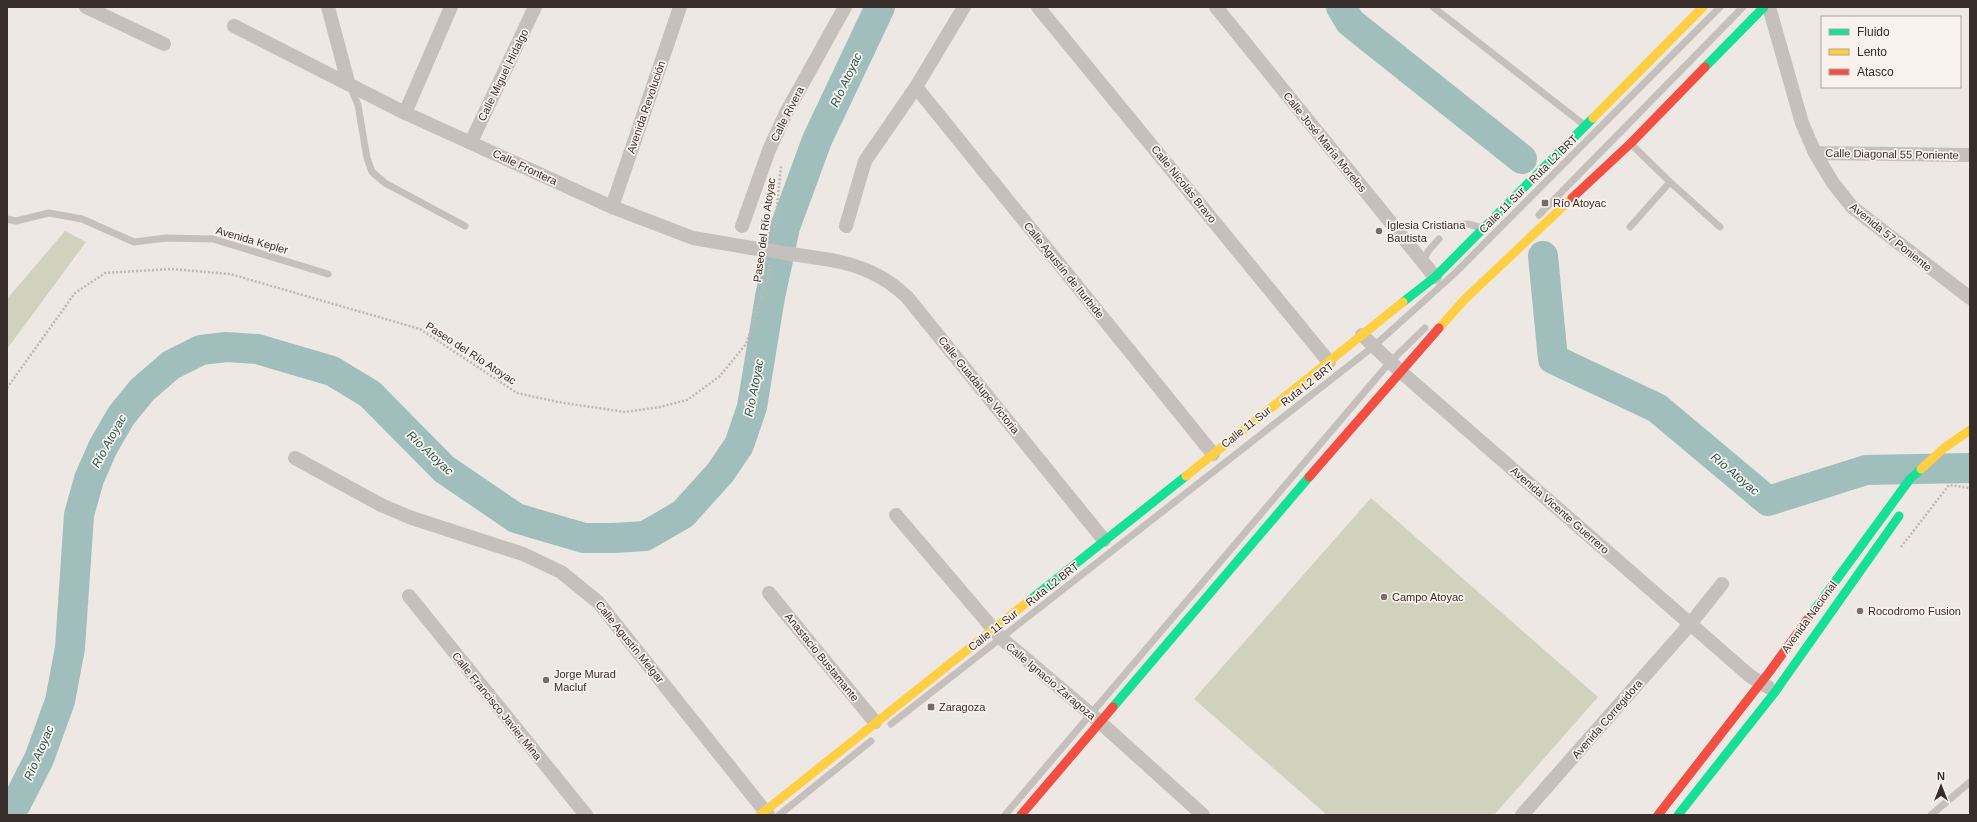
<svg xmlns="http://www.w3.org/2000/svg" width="1977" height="822" viewBox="0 0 1977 822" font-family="Helvetica,sans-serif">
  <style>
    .green { fill: #d0d2be }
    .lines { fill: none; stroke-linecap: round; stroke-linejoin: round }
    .river { stroke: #a0bfbc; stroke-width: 30 }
    .path { stroke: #bfb8b4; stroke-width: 2.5; stroke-dasharray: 2 2; stroke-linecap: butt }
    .lane { stroke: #c6c0bc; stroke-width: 7 }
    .street { stroke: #c6c0bc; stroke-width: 14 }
    .fast { stroke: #16e098; stroke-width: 9 }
    .slow { stroke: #ffcf43; stroke-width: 9 }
    .jam { stroke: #f24e42; stroke-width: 9 }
    .street-bridge { stroke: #c6c0bc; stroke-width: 14 }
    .poi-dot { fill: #776e6b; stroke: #f9f1eb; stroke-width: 1.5 }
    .labels { text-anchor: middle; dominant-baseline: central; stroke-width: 3.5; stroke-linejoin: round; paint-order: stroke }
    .street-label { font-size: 11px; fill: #372d2a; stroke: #f9f1eb }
    .poi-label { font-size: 11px; fill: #372d2a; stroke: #f9f1eb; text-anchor: start }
    .water-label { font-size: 12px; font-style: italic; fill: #225755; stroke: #f9f1eb }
  </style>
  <rect width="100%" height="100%" fill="#ede8e3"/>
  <path class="green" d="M65 231 86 242 7 349V299Z
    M1371 498 1598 697 1494 815H1327L1194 699Z"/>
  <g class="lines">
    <path class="river" d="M1341 7 1350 22 1522 159
      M1543 256 1553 359 1657 408 1768 501 1866 470 1970 468
      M7 813 16 804 39 759 60 701 70 648 79 515 89 479 103 447 121 416 142 390 171 365 201 350 226 347 257 349 332 371 370 394 444 469 516 518 584 538H614L645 536 683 514 720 473 739 445 752 407 770 297 785 227 817 140 880 7"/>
    <path class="path" d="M774 236 781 166
      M7 388 75 293 105 273 171 269 230 274 420 329 517 393 558 402 625 412 660 407 687 400 720 376 746 344 767 281 770 265
      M1901 547 1949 485 1970 488"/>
    <path class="lane" d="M1433 7 1583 124
      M350 86 358 105 367 158 372 172 385 183 465 226
      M1632 145 1670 182 1720 227
      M1539 215 1743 7
      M7 219 16 221 49 213 82 219 134 242 167 238 213 239 328 274
      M1454 225 1468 224 1479 227
      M1630 227 1670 182
      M1422 262 1429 250 1439 239
      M891 724 1374 346 1454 274 1720 7
      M779 815 871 741
      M1005 815 1390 362 1425 328
      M1931 815 1970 782"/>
    <path class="street" d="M86 7 164 44
      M328 7 348 82
      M1038 7 1329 362
      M1216 7 1435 277
      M1769 7 1802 123 1815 153 1833 183 1852 207 1970 298
      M234 26 405 113 612 207 693 238 752 248
      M916 87 1213 454
      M405 113 451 7
      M471 142 535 7
      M1815 153 1970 155
      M612 207 680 7
      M742 226 769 150 786 113 845 7
      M846 226 865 161 916 87 964 7
      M831 260C862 266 885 276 907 297L1104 540
      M1362 335 1400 371 1750 676 1768 687
      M295 458 381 505 412 518 523 554 561 572 598 602 768 815
      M896 515 1001 638 1092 715 1203 815
      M769 593 875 722
      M409 596 586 815
      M1522 815 1691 623 1722 584"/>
    <path class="fast" d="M1705 67 1764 7
      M1403 302 1435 277 1593 118
      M1030 600 1186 476
      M1807 620 1910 479 1921 469
      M1113 707 1309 477
      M1678 815 1775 692 1899 516"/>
    <path class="slow" d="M1593 118 1703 7
      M1439 328 1465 299 1572 198
      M1921 469 1944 448 1970 430
      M1186 476 1403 302
      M760 815 1030 600"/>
    <path class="jam" d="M1572 198 1631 143 1705 67
      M1309 477 1439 328
      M1021 815 1113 707
      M1658 815 1770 671 1807 620"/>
    <path class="street-bridge" d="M752 248 831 260"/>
  </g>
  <g class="poi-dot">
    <rect x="1541" y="199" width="8" height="8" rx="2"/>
    <circle cx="1379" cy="231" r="4"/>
    <circle cx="1384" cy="597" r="4"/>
    <circle cx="1860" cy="611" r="4"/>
    <circle cx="546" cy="680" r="4"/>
    <rect x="927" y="703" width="8" height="8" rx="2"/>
  </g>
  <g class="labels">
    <g class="street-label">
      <text transform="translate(503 75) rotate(-64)">Calle Miguel Hidalgo</text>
      <text transform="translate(646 107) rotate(-71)">Avenida Revolución</text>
      <text transform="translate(787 114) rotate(-63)">Calle Rivera</text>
      <text transform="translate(1325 142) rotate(51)">Calle José María Morelos</text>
      <text transform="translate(1892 154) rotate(1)">Calle Diagonal 55 Poniente</text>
      <text transform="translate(1553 159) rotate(-45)">Ruta L2 BRT</text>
      <text transform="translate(525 167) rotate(25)">Calle Frontera</text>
      <text transform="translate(1184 184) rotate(51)">Calle Nicolás Bravo</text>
      <text transform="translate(1502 210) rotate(-45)">Calle 11 Sur</text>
      <text transform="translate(764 230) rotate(-82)">Paseo del Río Atoyac</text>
      <text transform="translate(1891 237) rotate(39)">Avenida 57 Poniente</text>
      <text transform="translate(252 240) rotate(16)">Avenida Kepler</text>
      <text transform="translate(1064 270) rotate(51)">Calle Agustín de Iturbide</text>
      <text transform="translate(471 353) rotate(33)">Paseo del Río Atoyac</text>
      <text transform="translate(1307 384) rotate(-38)">Ruta L2 BRT</text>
      <text transform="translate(979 385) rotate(51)">Calle Guadalupe Victoria</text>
      <text transform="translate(1246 427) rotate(-38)">Calle 11 Sur</text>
      <text transform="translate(1560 510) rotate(41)">Avenida Vicente Guerrero</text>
      <text transform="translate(1052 584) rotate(-38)">Ruta L2 BRT</text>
      <text transform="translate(1809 617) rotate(-54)">Avenida Nacional</text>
      <text transform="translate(993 630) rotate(-38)">Calle 11 Sur</text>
      <text transform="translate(630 642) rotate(51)">Calle Agustín Melgar</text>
      <text transform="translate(822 657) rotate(51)">Anastacio Bustamante</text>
      <text transform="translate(1051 681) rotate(40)">Calle Ignacio Zaragoza</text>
      <text transform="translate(497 706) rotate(51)">Calle Francisco Javier Mina</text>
      <text transform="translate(1607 719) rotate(-49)">Avenida Corregidora</text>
    </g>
    <g class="poi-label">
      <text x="1553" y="203">Río Atoyac</text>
      <text x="1387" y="225">Iglesia Cristiana<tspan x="1387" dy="13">Bautista</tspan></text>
      <text x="1392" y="597">Campo Atoyac</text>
      <text x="1868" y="611">Rocodromo Fusion</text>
      <text x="554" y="674">Jorge Murad<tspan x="554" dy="13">Macluf</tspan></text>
      <text x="939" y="707">Zaragoza</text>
    </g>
    <g class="water-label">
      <text transform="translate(846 80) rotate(-65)">Río Atoyac</text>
      <text transform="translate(754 388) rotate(-79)">Río Atoyac</text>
      <text transform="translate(109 441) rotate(-61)">Río Atoyac</text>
      <text transform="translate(430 453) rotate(43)">Río Atoyac</text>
      <text transform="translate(1735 474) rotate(40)">Río Atoyac</text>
      <text transform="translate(39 753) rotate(-67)">Río Atoyac</text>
    </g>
  </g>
  <rect width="1977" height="822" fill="none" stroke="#372d2a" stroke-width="16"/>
  <rect x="1821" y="16" width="140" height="72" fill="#f9f1eb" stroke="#aba39e"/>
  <rect x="1829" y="29" width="20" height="6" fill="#16e098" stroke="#aba39e"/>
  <text x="1857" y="36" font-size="12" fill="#372d2a">Fluido</text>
  <rect x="1829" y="49" width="20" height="6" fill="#ffcf43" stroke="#aba39e"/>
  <text x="1857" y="56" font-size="12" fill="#372d2a">Lento</text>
  <rect x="1829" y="69" width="20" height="6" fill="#f24e42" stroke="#aba39e"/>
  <text x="1857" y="76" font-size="12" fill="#372d2a">Atasco</text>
  <g transform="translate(1941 786)" stroke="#f9f1eb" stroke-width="3" paint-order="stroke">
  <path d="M0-3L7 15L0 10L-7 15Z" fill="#372d2a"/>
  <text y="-6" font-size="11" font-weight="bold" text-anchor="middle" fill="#372d2a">N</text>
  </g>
</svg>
